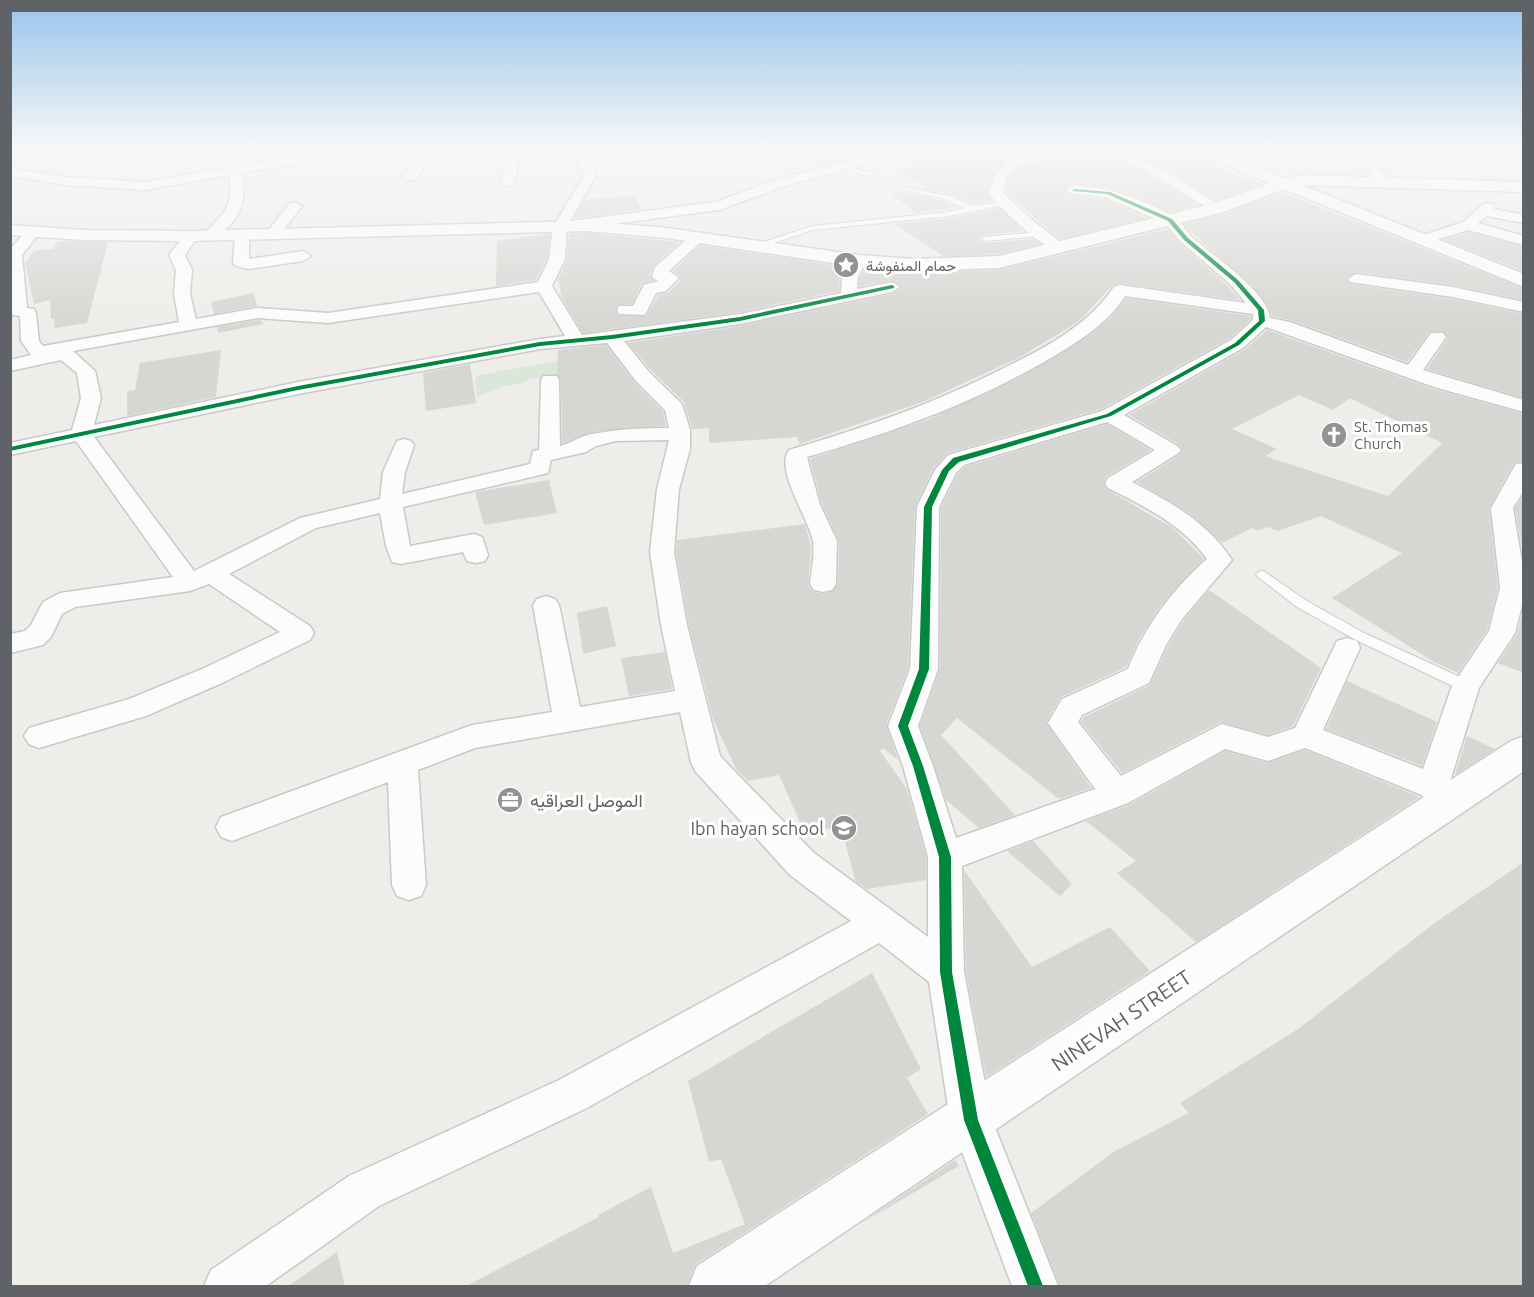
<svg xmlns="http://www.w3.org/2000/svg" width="1534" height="1297" viewBox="0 0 1534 1297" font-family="Ubuntu,Vazirmatn,sans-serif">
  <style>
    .green { fill: #d9e8d8 }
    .building { fill: #d6d6d3; fill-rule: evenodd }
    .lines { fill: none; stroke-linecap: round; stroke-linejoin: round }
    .service-casing { stroke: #c9c9c9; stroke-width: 2 }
    .minor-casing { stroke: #c9c9c9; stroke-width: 3 }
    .secondary-casing { stroke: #cbcbcb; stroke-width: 3 }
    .service { fill: #fcfcfc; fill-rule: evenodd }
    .minor { fill: #fcfcfc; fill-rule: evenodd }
    .secondary { fill: #fcfcfc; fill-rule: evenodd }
    .cycleway-casing { stroke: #fff; stroke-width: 4 }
    .cycleway { fill: #00873e; fill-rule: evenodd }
    .labels { text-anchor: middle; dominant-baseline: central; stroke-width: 6; stroke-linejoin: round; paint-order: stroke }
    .far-poi-label { font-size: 15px; fill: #5f6266; stroke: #fff; text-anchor: start }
    .poi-label { font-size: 18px; fill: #5f6266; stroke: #fff; text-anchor: start }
    .near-street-label { font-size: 21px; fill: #5f6266; stroke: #fff }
  </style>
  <rect width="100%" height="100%" fill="#eeedea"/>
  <path class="green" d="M1460 147H1522L1523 157 1471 155Z
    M603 353 569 373 530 379 523 383 502 387 477 397 475 378 479 375Z"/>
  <path class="building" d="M920 147H962L940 151 945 156 988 149 990 147H1076L1009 156 993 174 987 193 992 201 972 204 950 194 924 189 927 188 897 171 920 167 901 157 917 152Z
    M1121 147H1175L1214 164V166L1261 184 1216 200 1167 170Z
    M1104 154 1142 171 1199 205 1171 212 1138 197 1108 188 1080 184 1069 185 1065 189 1069 195 1104 199 1147 218 1060 239 1005 192 1009 176 1019 166Z
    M902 192 944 201 957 207 916 213 891 193Z
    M1282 192 1524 289V300L1453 285 1356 272 1346 279 1350 284 1453 299 1524 314V398L1427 369 1448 338 1443 331 1429 332 1407 362 1291 320 1272 316 1268 306 1251 284 1194 235 1185 224 1225 214Z
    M634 195 641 209 574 218 585 200Z
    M999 208 1023 231 985 235 979 238 980 241 985 243 1033 239 1040 244 999 254 943 256 895 224 949 218Z
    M1167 229 1180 244 1228 286 1240 300 1119 283 1112 286 1078 322 1020 357 925 401 800 444 797 437 709 443V428L692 429 684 402 652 371 628 343 740 326 892 294 902 288 892 280 859 286 860 278 865 270 915 273 999 270Z
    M1468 232 1524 247V271L1444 240Z
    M586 233 680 242 654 265 650 276 653 280 642 284 632 304 617 305 615 311 619 316H647L658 295 668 293 681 280 680 276 673 271 700 245 846 267 840 277 839 291 740 312 583 333 561 296 559 281 557 282 567 260 569 234Z
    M550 234 547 258 536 280 496 286 497 241Z
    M58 241 108 242 87 323 55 328 54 318 51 319 50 300 34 304 25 263 34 251 53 249Z
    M254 293 257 306 214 314 211 302Z
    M1126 298 1251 316V319L1230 338 1101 409 947 453 933 469 915 507 908 669 886 725 898 760 883 748 880 751 907 789 926 857V880L867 889 856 882 841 827 804 831 779 775 748 781 736 769 713 719 689 625 676 552 677 540 805 524 811 547 808 585 814 592 823 594 832 592 838 584 839 541 822 504 810 459 929 419 1017 379 1090 335 1110 318Z
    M257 320 262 321 263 324 218 333 217 327Z
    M1267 330 1433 389 1524 414V461L1514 463 1489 508 1498 588 1487 630 1458 673 1434 662 1332 598 1402 553 1321 516 1278 531 1267 527 1257 531 1252 528 1222 543 1189 513 1137 482 1178 456 1183 450 1178 444 1129 415 1244 350ZM1299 395 1333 410 1350 398 1442 443 1388 496 1265 456 1277 449 1232 429Z
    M606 345 634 382 663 411 666 426 597 431 562 443 561 380 557 374 558 350Z
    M221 350 216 397 127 416V391L135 390 140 363Z
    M470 364 476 403 426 411 423 373Z
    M1107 424 1151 450 1107 476 1103 482 1106 489 1173 528 1204 559 1159 608 1140 637 1126 667 1061 697 1046 722 1091 788 1059 799 957 718 941 735 1015 815 979 828 946 800 920 726 940 669 941 508 958 474 965 467Z
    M549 480 557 513 484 525 475 492Z
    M1524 495V557L1515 508Z
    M1209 590 1321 668 1293 726 1268 735 1221 722 1122 773 1081 722 1084 717 1150 685 1168 646 1184 620Z
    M607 606 616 646 583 654 577 613Z
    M1524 608V673L1498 663 1517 634Z
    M665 652 672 689 629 696 621 658Z
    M1347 681 1437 722 1422 766 1326 729Z
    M1467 736 1495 749 1455 775Z
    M1305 750 1420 797 1196 942 1117 873 1136 861 1086 821 1129 805 1225 751 1267 763Z
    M1033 841 1072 884 1060 896 1007 851Z
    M1524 862V1287H1060L1031 1213 1115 1151 1189 1113 1180 1103 1298 1029 1436 922Z
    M964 870 1032 967 1110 927 1150 971 986 1077 966 972Z
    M872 973 921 1069 907 1078 928 1114 696 1264 687 1287H464L599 1217 598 1215 651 1187 673 1253 745 1224 721 1159 709 1162 688 1081Z
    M955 1160 959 1166 862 1223Z
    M337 1252 345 1287H287Z"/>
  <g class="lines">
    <g class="service-casing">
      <path id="service" d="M974 147H988L945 154 942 152Z
        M843 164 866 172 878 170 881 172 865 176 843 166Z
        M905 187 949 196 972 206 1005 202 1008 204 949 216 813 230 755 249 748 247 812 226 948 212 964 208 945 199 903 190Z
        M1037 232H1040V236L985 241 981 239 985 237Z
        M1262 570 1307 601 1364 633 1471 682 1473 686 1471 690H1461L1354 639 1297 607 1258 577 1256 574Z"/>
    </g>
    <g class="minor-casing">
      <path id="minor" d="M67 147H166L164 150 144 153 63 154V148Z
        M352 147H377L371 151 242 173C246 196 244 211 227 228 222 233 218 238 211 239L204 235C223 211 234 211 229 175L145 190 67 185 10 176 12 166 19 170 67 177 145 182Z
        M428 147H440L414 180H404L403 177 404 174Z
        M516 147H529L516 159 517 173 515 182 508 186 503 185 501 182 505 173 504 158Z
        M554 147C576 145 592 153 596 176L570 221 716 202 772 181 900 147H918L916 150 782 187 719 210 567 230 565 259 552 286 582 335 740 314 841 293 842 277 854 258 859 256 867 261 858 277 857 289 892 282 900 287 892 292 740 324 624 341 650 373 682 404 690 430V449L679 489 674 552 687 625 720 756 814 853 928 937V857L903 766 888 726 910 669 917 507 935 470 948 455 1102 411 1231 340 1253 320V314L1125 296C1106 326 1075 344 1044 362 969 405 890 433 807 457L820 505 837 541 836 584 832 590 823 592 814 590 810 584C811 571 815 555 813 542 810 520 774 470 789 450 867 427 933 404 1006 367 1047 347 1088 325 1114 287L1120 285 1246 303 1230 284 1181 242 1165 223 1105 197 1069 193 1067 190 1069 187C1095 181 1151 203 1174 216 1181 221 1186 231 1192 237 1212 255 1267 291 1270 318L1290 322 1408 365 1431 333H1443L1446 337 1423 370 1524 400V412L1434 387 1266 327 1243 348 1124 415 1177 446 1181 450 1177 454 1132 482C1171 502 1208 523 1232 560L1182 619 1166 645 1149 683 1082 715 1078 722 1121 776 1222 724 1268 737 1295 728 1337 641 1347 638 1357 641 1360 648 1323 730 1423 769 1452 686 1489 631 1500 588 1491 508 1516 464 1524 463V490L1513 508 1524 574V597L1515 633 1479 688 1449 785 1459 802 1454 811C1434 818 1432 811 1422 795L1305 748 1268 761 1225 749 1128 803 962 866 964 972 992 1120 1058 1286H1012L950 1120 929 982 879 943 587 1108 379 1206 266 1286H204L211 1270 349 1176 559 1080 851 921 790 875 695 771 691 762 680 712 475 748 418 770 426 885 421 896 409 900 397 896 392 885 388 782 232 841 221 837 216 827 221 817 472 725 552 712 533 605 537 599 546 596 555 599 559 605 580 707 675 691 661 625 650 552 657 489 669 440 616 441 596 446 586 452 551 460 548 473 403 507 410 546 474 534 482 537 488 555 485 561 476 563 467 561 463 552 401 564 392 562 386 546 380 513 316 528 229 574 310 626 314 633 310 640 222 683 146 716 39 748 29 744 24 736 29 728 129 699 202 669 280 632 209 584 190 591 75 607 62 614 51 637 43 645 10 653V634L25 631 31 625 43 602 60 593 173 577 76 441 10 455V443L72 430 81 398 77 373 61 360 10 371V360L31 355 21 341 20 316 13 315 10 310V249L29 228H39L41 231 22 255 27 308 34 309 36 313 39 341 43 346 179 322 174 294 176 270 169 255 186 233 191 232 198 236 185 255 192 270 190 294 196 319 257 308 328 313 538 282 549 259 553 227 584 176 576 158ZM539 292 565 336 540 339 298 382 94 425 101 398 95 371 73 351 257 318 328 323ZM607 343 636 381 665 410 669 428C641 428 615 429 587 435 578 438 571 443 560 446L559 380 557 376H543L541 380 539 450 533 451 530 464 402 494 405 472 414 445 411 441 404 439 397 441 383 472 380 499 300 518 194 571 94 437 298 394 540 349ZM1107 422 1155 450 1108 478 1105 483 1108 488C1144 506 1183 525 1207 559 1173 589 1144 627 1128 669L1062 699 1048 723 1095 789 956 838 933 766 918 726 938 669 939 507 956 473 964 465Z
        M698 147H716L742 153 841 152 847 156 841 160 742 161 700 150Z
        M1089 147H1117L1166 172 1225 208 1223 211H1213L1143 169 1104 152 1018 164 1007 175 1003 193 1031 219 1064 245 1067 248 1064 251C1047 255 1000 208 989 194L995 175 1011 158Z
        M1343 147H1355L1390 179 1392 182 1390 185H1380Z
        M295 202 302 206 278 237H268L266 234 268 231 290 203Z
        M1488 203 1493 204 1494 209 1524 215V223L1487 216 1478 223 1524 236V245L1468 230 1423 244 1416 240 1418 237 1463 222 1483 204Z
        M242 231 249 235V259L303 251 311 256 303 261 248 269 236 266 233 263 235 235Z
        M698 233 703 234 705 237 703 240 669 271 679 278 666 291 656 293 645 315 619 314 617 310 619 306H633L644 285 658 281 652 277 655 267 693 234Z
        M1356 274 1453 287 1524 302V312L1453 297 1350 282 1348 279Z"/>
    </g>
    <g class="secondary-casing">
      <path id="secondary" d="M1188 147H1207L1285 178 1302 175 1524 182V192L1302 185 1524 274V287L1284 189 1224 212 999 268 915 271 859 267 667 238 586 231 191 241 83 240 10 235V225L83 230 191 231 586 221 667 228 859 255 915 259 999 256 1212 204 1270 183 1190 150Z
        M1524 736V771L765 1286H689L697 1266 1511 741Z"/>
    </g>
    <use href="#service" class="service"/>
    <use href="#minor" class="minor"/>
    <use href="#secondary" class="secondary"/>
    <g class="cycleway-casing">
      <path id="cycleway" d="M1074 189 1110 192 1172 219 1188 238 1238 280 1264 310 1265 321 1239 345 1111 416 959 462 949 471 932 507 929 669 908 726 923 766 951 857 952 972 978 1120 1043 1286H1028L964 1120 940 972 939 857 913 766 898 726 919 669 924 507 942 470 953 458 1107 414 1235 343 1259 321 1258 310 1234 282 1184 240 1168 221 1107 194 1072 191Z
        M892 285 894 286V288L740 321 612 339 540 346 298 390 10 451V447L298 386 540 342 612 335 740 317Z"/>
    </g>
    <use href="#cycleway" class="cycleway"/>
  </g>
  <linearGradient id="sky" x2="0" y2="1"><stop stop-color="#99c4ec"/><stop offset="0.45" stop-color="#f7f7f6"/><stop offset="1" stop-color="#f7f7f6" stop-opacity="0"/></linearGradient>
  <rect width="1534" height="328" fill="url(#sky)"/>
  <defs>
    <g id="sight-disc" transform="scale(1.35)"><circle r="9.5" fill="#919394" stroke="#fff"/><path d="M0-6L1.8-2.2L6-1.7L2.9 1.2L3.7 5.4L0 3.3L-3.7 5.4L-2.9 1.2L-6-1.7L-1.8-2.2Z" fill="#fff"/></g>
    <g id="church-disc" transform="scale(1.35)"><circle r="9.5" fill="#919394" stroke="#fff"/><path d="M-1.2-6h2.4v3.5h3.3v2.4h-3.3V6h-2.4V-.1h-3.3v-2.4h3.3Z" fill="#fff"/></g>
    <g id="office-disc" transform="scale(1.35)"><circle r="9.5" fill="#919394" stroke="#fff"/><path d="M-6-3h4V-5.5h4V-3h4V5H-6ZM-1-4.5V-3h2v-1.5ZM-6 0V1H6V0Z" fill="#fff"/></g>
    <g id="school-disc" transform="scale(1.35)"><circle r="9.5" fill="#919394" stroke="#fff"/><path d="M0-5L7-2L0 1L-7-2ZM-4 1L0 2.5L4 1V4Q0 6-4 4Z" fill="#fff"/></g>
  </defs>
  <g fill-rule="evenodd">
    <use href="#sight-disc" x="846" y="265"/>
    <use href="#church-disc" x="1334" y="435"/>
    <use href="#office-disc" x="510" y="800"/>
    <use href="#school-disc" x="844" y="828"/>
  </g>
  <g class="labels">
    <g class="far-poi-label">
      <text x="866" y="265">حمام المنفوشة</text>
      <text x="1354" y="426">St. Thomas<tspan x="1354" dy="17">Church</tspan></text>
    </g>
    <g class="poi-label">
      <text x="530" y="800">الموصل العراقيه</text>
      <text x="824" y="828" text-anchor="end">Ibn hayan school</text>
    </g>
    <g class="near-street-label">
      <text transform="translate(1121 1020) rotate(-34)">NINEVAH STREET</text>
    </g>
  </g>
  <rect width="1534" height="1297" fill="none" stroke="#5f6266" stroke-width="24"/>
</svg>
